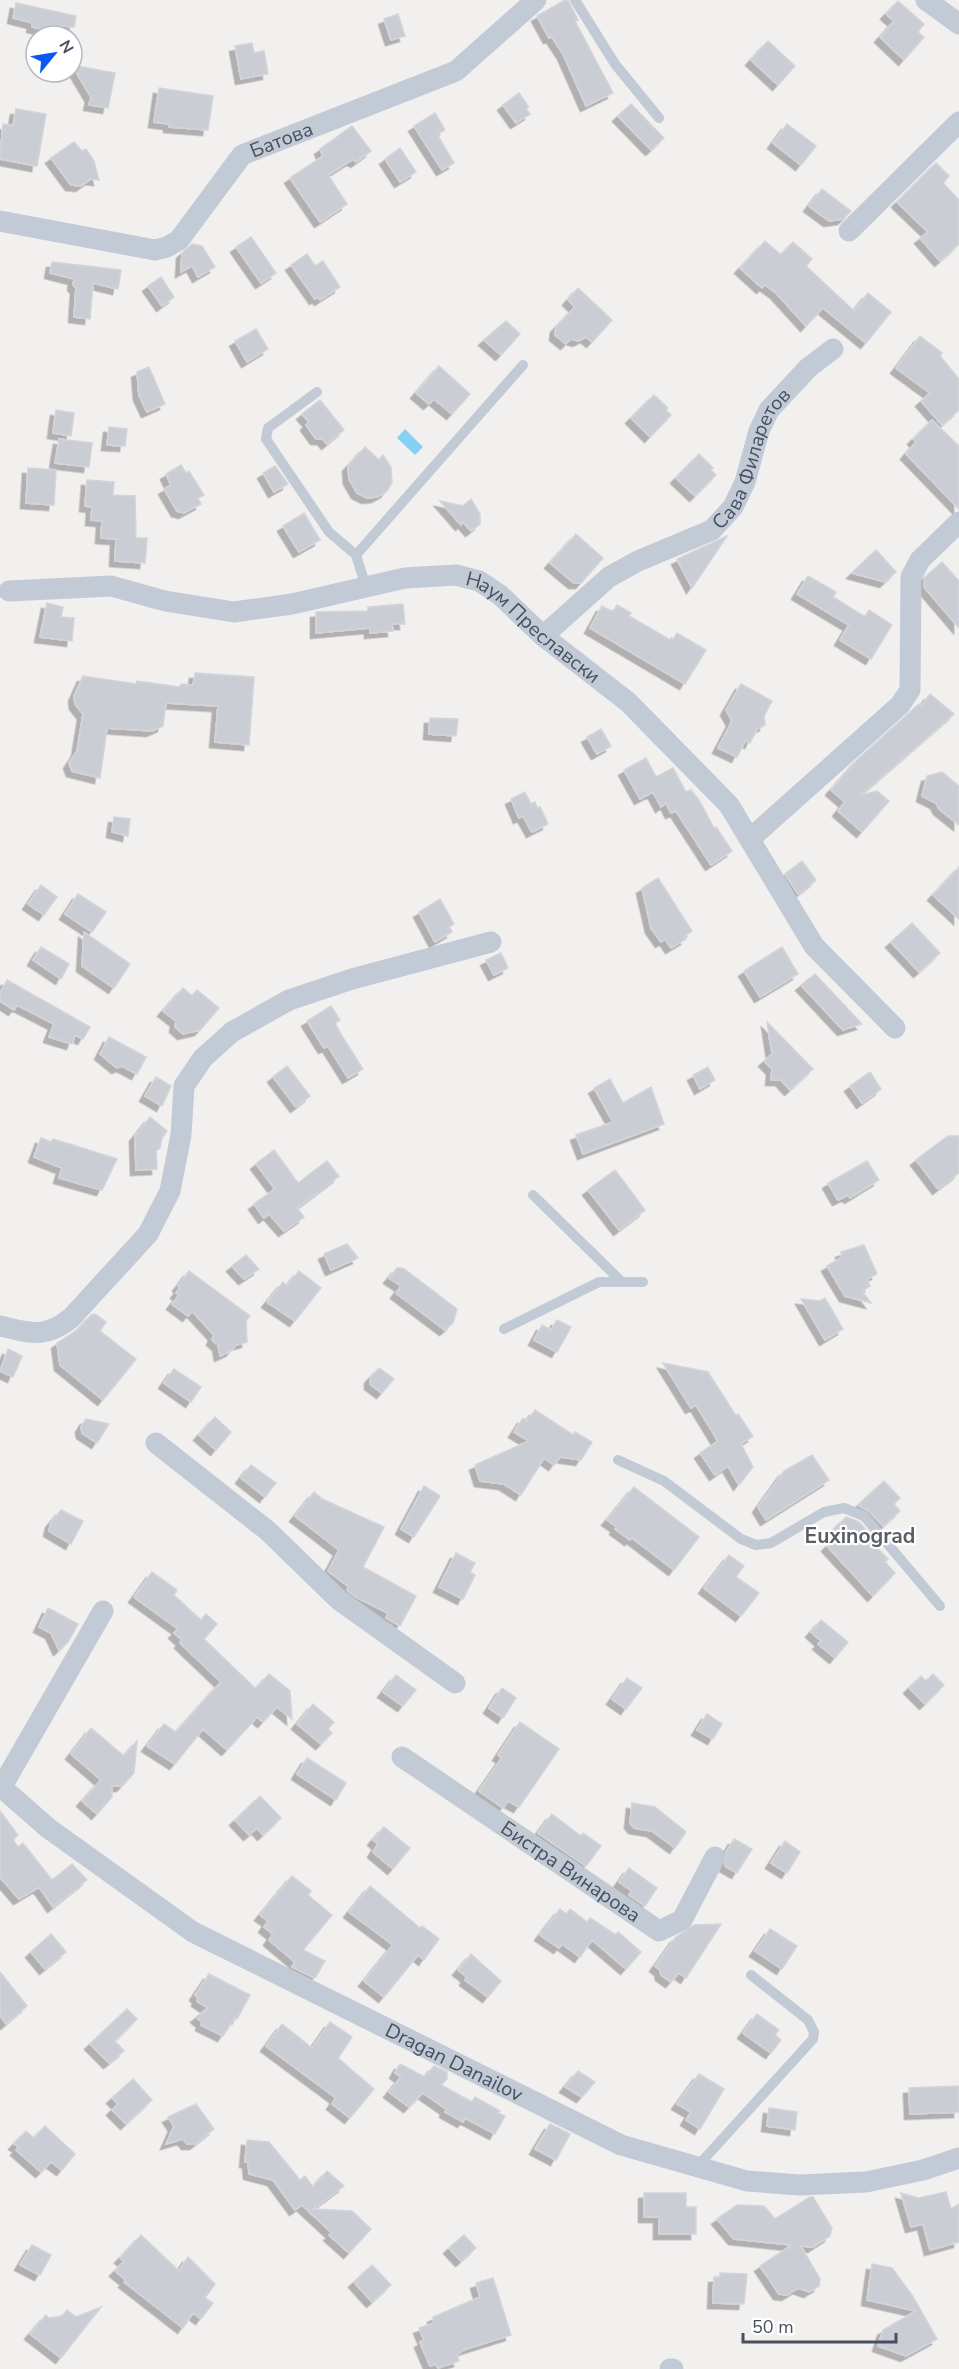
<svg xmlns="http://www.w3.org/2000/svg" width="959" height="2369" viewBox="0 0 959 2369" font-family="'Nunito Sans',sans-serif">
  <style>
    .water { fill: #84d1f3 }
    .building { fill: #cbcdd5; stroke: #d3d4db; stroke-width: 1.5; filter: url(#shadow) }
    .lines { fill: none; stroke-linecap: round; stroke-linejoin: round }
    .service { stroke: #c2cad5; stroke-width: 10 }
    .minor { stroke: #c2cad5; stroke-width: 21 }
    .labels { text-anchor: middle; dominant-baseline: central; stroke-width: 4.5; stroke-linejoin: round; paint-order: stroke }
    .street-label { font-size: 20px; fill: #46505e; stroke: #fff }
    .neighbourhood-label { font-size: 21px; font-weight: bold; fill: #5b5e65; stroke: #fff }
  </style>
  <defs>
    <filter id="shadow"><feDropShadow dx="-5.5" dy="5.5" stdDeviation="0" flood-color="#0004"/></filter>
  </defs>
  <rect width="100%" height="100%" fill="#f2efef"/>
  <path class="water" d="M405 429 423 447 415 455 397 438Z"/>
  <path class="building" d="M565 0H568L578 20 575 21 613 93 586 106 563 54 552 37 549 38 537 16Z
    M898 1 924 24 918 32 924 37 904 60 880 37 894 21 886 14Z
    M16 3 76 16 74 27 52 25 51 31 32 27 33 23 13 18Z
    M398 14 405 36 391 40 384 19Z
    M768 41 795 66 778 85 751 60Z
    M252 43 254 53 264 51 268 74 241 79 235 46Z
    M72 65 115 73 108 108 89 105 91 97Z
    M159 88 213 96 208 130 169 127V124L154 122Z
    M519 93 529 107 526 109 530 114 516 123 503 105Z
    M631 104 664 138 651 150 618 116Z
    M16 109 46 114 37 166 0 159 3 124 13 126Z
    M435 113 445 130 437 134 454 163 442 170 414 126Z
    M787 124 816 146 801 165 773 143Z
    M352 126 371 151 356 162 353 159 328 175 347 204 320 222 290 178 323 156 320 149Z
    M74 142 82 151 86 149 94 161 99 180 91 179 81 186 71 185 51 158Z
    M400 148 416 172 400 182 385 159Z
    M936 163 949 176 943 183 959 200V244L940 261 920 238 928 232 897 202Z
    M822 189 851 211 843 219 829 221 809 206Z
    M251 237 276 273 261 283 236 247Z
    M765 241 781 255 793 242 812 259 806 266 854 311 868 293 891 312 866 343 823 308 806 326 776 293 765 285 762 288 740 268Z
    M192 244 202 246 215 267 198 277 192 266 181 272 182 253Z
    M307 254 315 266 323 261 340 287 320 300 318 297 315 299 291 265Z
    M52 262 121 270 118 289 93 283 90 319 74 317 76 288 73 285 74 279 50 273Z
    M161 277 174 297 162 306 148 286Z
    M578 288 612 320 592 342 586 337 578 341 571 339 566 344 555 335 556 327 575 307 568 300Z
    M506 321 520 334 501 355 484 340Z
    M256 329 268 349 247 362 235 341Z
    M920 336 942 353 940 356 959 379V410L942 425 921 401 930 393 896 368Z
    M439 366 470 394 452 414 434 399 429 404 416 393Z
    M149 367 165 404 147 412 139 395 137 372Z
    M654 395 668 408 666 410 671 415 650 437 631 418Z
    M320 400 344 430 327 444 323 439H316L306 425 309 422 302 414Z
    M56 410 74 413 71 436 53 433Z
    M932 420 959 446V509L906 454 916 442 913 439Z
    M109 427 127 429 125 446 107 445Z
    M59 439 92 443 89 467 55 463Z
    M365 447 379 460 383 455 391 467 392 483 386 492 377 497 367 498 357 493 349 479 348 466Z
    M699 454 713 468 711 470 716 475 695 496 676 478Z
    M181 465 186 473 189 471 204 495 198 498 201 504 184 513 177 511 164 489 171 485 166 474Z
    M275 466 288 484 274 492 263 473Z
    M28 468 56 470 54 505 26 503Z
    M87 480 114 482 113 495 135 496 136 538H147L145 563 115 561 116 539 101 538 102 521 91 520 92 507 85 506Z
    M471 499 480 514V524L471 531 463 522 461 525 440 501 463 506Z
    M304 513 320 540 299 552 283 526Z
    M576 534 603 558 581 583H574L550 563Z
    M727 536 692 588 677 559Z
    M876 550 896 572 885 582 852 573Z
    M942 562 959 581V628L924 587 925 577Z
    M808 576 836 592 833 597 865 617 869 610 892 625 871 659 840 640 849 625 797 594Z
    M47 603 63 607 61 617 74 618 72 641 40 637Z
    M403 604 405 624H392L393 631 370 633V628L316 633V612L368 611V607Z
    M617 605 631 613 629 616 672 641 677 633 706 650 685 684 590 628 602 606 613 612Z
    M195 673 254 677 249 745 215 742 218 706 166 703 163 726 152 731 107 728 100 778 72 771 69 763 77 751 83 714 75 704 74 696 83 676 136 684 137 681 180 687 181 684 193 685Z
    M741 684 772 701 764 716 765 725 757 729 750 743 746 740 737 757 718 748 732 721 726 710Z
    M930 694 954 714 861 795 877 791 889 801 862 832 838 811 845 802 831 790 858 759 919 704 921 706Z
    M430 718 458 719 456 736 429 734Z
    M601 729 611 746 597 754 587 737Z
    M646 758 656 777 673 768 686 792 691 790 699 800 714 828 716 827 732 851 711 865 676 811 671 813 666 803 661 807 653 792 640 799 624 770Z
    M942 772 959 786V825L939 809 936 803 922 796 927 776Z
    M525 792 531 804 535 802 537 808 540 807 548 824 532 832 523 816 519 818 511 799Z
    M114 817 130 819 128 836 112 832Z
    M802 861 816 880 798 894 785 874Z
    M959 867V919L933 895Z
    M658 878 692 931 684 936 686 939 671 948 665 939 661 942 651 928 642 888Z
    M41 885 57 897 44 915 28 904Z
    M78 894 106 912 92 932 65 914Z
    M440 899 454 924 449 927 452 932 435 942 419 912Z
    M912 923 940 953 919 972 891 942Z
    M84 932 130 964 114 988 82 966Z
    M41 947 69 964 61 979 33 960Z
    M782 947 798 974 760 997 744 971Z
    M501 953 508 968 494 975 486 960Z
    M815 974 862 1024 843 1030 801 985Z
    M7 980 90 1027 83 1039 75 1035 72 1044 49 1037 54 1024 17 1005 14 1010 0 1001V993Z
    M183 988 192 996 197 990 219 1008 200 1030 183 1034 175 1027 176 1021 163 1011Z
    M331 1006 340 1020 335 1023 342 1036 363 1069 348 1078 328 1046 324 1048 307 1021Z
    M767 1022 813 1069 790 1090 781 1080H771L772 1069 764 1061 772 1054Z
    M109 1037 146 1057 137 1074 122 1066 117 1068 100 1054Z
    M287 1066 310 1096 296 1107 273 1077Z
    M708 1067 715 1080 700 1089 693 1075Z
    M870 1072 881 1089 862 1103 850 1086Z
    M156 1077 171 1086 162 1106 145 1096Z
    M610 1079 623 1103 651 1087 664 1124 583 1154 576 1135 613 1122 594 1088Z
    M150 1117 167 1131 162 1138 160 1148 156 1151 157 1169 136 1170 135 1136Z
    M948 1136H959V1173L938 1189 916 1160Z
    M41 1138 51 1142 53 1139 117 1159 102 1190 59 1178 62 1168 34 1157Z
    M274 1150 298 1183 327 1161 339 1176 297 1208 304 1217 284 1231 269 1214 264 1218 254 1204 275 1189 256 1164Z
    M867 1161 879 1180 850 1198 848 1195 838 1200 828 1183Z
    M615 1170 645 1210 619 1230 588 1190Z
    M347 1244 358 1258 331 1270 324 1254Z
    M864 1245 877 1274 867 1279 870 1286 862 1291 871 1303 845 1296 827 1266 842 1257 841 1252Z
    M246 1255 259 1269 244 1279 232 1266Z
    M397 1268H403L457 1309 453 1323 445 1330 396 1293 401 1286 389 1278Z
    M189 1271 250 1316 246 1321 247 1342 236 1345 231 1351 220 1356 218 1345 212 1340 214 1335 192 1311 188 1316 172 1304 179 1295 176 1293 180 1288 178 1286Z
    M299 1271 321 1288 295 1321 267 1302 283 1282 287 1286Z
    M825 1298 843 1329 825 1340 801 1299 820 1301Z
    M95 1314 106 1322 100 1331 136 1359 103 1400 60 1365 57 1343 78 1330 91 1315Z
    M557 1320 571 1327 557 1352 534 1340 542 1325 551 1330Z
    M8 1349 22 1356 13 1377 0 1371Z
    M663 1363 708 1372 736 1416 738 1414 753 1436 741 1444 753 1467 739 1485 728 1466 715 1475 700 1453 718 1441 696 1405 691 1408Z
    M379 1368 394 1379 382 1393 370 1384V1378Z
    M174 1369 201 1387 191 1402 164 1383Z
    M535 1410 573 1435 575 1432 592 1442 581 1460 560 1457 554 1465 544 1458 521 1495 504 1484 480 1481 475 1465 529 1441 514 1432 523 1418 527 1421Z
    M215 1417 231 1432 216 1450 199 1435Z
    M86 1419 109 1424 97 1443 82 1433 81 1427Z
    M812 1455 829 1480 766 1520 758 1507 784 1471Z
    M251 1465 276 1483 265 1497 241 1478Z
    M884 1481 900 1498 894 1504 900 1511 883 1526 869 1511 858 1505Z
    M424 1486 440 1496 414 1537 401 1529Z
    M634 1487 699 1537 674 1570 632 1538 630 1540 615 1529 617 1527 607 1520Z
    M314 1492 322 1499 384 1527 363 1567 416 1596 400 1626 386 1618 388 1613 356 1597 347 1590 349 1587 328 1571 339 1550 295 1516Z
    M61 1510 83 1521 71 1544 49 1531 51 1522Z
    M846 1517 859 1522 872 1537 869 1540 888 1559 885 1562 895 1573 873 1596 827 1546 836 1537 831 1532Z
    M456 1553 475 1563 470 1572 475 1575 463 1599 439 1587Z
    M729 1555 744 1566 736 1577 759 1593 741 1616 704 1588Z
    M152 1572 177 1590 174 1595 201 1620 206 1614 217 1624 204 1639 256 1689 269 1674 290 1691 292 1719 277 1707 263 1722 257 1717 227 1750 203 1729 175 1764 147 1746 164 1724 176 1732 221 1682 180 1643 182 1640 174 1633 178 1629 134 1597Z
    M48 1608 78 1624 68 1642 59 1650 51 1633 39 1627Z
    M821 1620 848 1642 835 1658 818 1644 821 1641 811 1632Z
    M933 1674 944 1685 925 1704 909 1688 921 1676 926 1681Z
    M396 1675 416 1690 403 1706 383 1692Z
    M627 1678 642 1688 626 1709 612 1699Z
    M502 1688 516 1698 503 1718 489 1708Z
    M313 1704 334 1722 328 1729 332 1733 321 1744 297 1724Z
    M707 1714 722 1724 713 1739 697 1730Z
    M520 1722 559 1749 519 1807 508 1801 503 1808 479 1791 502 1758 498 1755Z
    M91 1728 124 1756 137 1741 134 1773 122 1786H112V1797L97 1814 82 1801 101 1780 71 1754Z
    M307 1758 346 1783 336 1800 297 1774Z
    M260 1796 281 1818 263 1835 257 1828 249 1835 235 1820Z
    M632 1803 655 1807 686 1832 675 1848 652 1831 634 1828 630 1823Z
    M0 1811 18 1835 13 1840 18 1847 23 1843 52 1880 72 1864 87 1880 53 1907 39 1887 19 1899 0 1877Z
    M552 1814 581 1836 583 1833 601 1846 586 1866 538 1833Z
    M384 1827 410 1848 393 1869 373 1852 378 1844 373 1840Z
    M734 1839 752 1849 737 1873 725 1866 726 1852Z
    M785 1841 800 1852 787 1873 771 1863Z
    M629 1868 657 1888 645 1906 629 1895 632 1891 619 1882Z
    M292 1876 311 1891 308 1895 332 1915 303 1950 325 1961 315 1978 292 1967 295 1962 269 1940 273 1934 264 1927 268 1921 260 1915Z
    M370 1886 420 1928 422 1926 439 1939 424 1960 418 1955 384 1997 364 1981 393 1945 349 1912Z
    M560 1909 566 1914 570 1909 587 1922 590 1918 616 1935 618 1932 641 1952 626 1969 592 1940 580 1957 562 1944 559 1948 540 1935Z
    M721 1924 686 1978 679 1973 671 1982 661 1975 660 1970 655 1966 676 1937 694 1925Z
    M770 1929 797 1946 782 1969 755 1951Z
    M51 1934 66 1952 45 1969 31 1952Z
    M471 1954 501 1981 488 1997 465 1980 467 1977 458 1970Z
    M0 1972 27 2006 6 2024 0 2015Z
    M209 1974 250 1995 237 2019 235 2017 223 2036 201 2025 202 2022 196 2017 208 2008 197 2001 198 1998 195 1995Z
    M127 2009 137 2019 115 2041 124 2051 109 2063 90 2044Z
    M757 2014 779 2030 775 2035 781 2040 771 2053 743 2033Z
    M330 2022 352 2037 338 2058 374 2089 350 2118 332 2104 336 2098 266 2046 282 2024 312 2048Z
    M400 2064 425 2077 434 2066 447 2072V2079L441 2085 472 2102 475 2097 500 2111 498 2113 505 2116 495 2134 465 2118 463 2122 445 2112 446 2109 423 2093 409 2107 389 2092 401 2077 395 2073Z
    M578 2071 595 2082 582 2097 565 2087Z
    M699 2074 724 2089 700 2129 686 2120 691 2112 677 2104Z
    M133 2079 152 2100 126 2124 112 2110 118 2104 112 2098Z
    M959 2086V2112L910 2114 909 2088Z
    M196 2104 214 2129 195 2144H187L183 2139 166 2144 174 2126 168 2117Z
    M769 2108 797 2112 795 2130 767 2126Z
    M550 2124 570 2134 556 2160 535 2149Z
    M45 2126 75 2154 62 2170 51 2162 41 2172 16 2150 19 2147 14 2144 26 2131 34 2138Z
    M247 2140 269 2142 300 2180 305 2176 313 2187 327 2171 344 2186 313 2209 352 2211 371 2229 349 2253 329 2235 332 2233 302 2205 295 2210 273 2180 249 2174 248 2162H245Z
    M946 2192 951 2209 959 2204V2242L930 2250 923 2224 911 2227 901 2193 919 2198Z
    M644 2193H686V2207H696V2234H659V2217H644Z
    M810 2197H813L832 2228 830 2236 813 2247 801 2246 820 2279 819 2286 809 2292 798 2288 787 2295 779 2294 760 2266 792 2245 734 2239 717 2219 737 2205 764 2206 775 2219Z
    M141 2235 179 2271 188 2257 215 2284 205 2298 213 2303 201 2319 193 2313 183 2328 124 2282 126 2280 115 2271 124 2261 120 2258Z
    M464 2235 476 2248 461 2261 449 2248Z
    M32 2245 51 2255 40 2275 20 2265Z
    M872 2264 892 2268 912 2295 937 2339 906 2356 878 2346 883 2330 916 2311 867 2300Z
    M372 2265 391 2285 372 2302 354 2282Z
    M720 2273 747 2274 744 2304 713 2303 714 2277H720Z
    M493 2278 511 2335 463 2350 457 2355 459 2361 438 2368 436 2364 430 2366 420 2342 424 2340 419 2328 434 2323 433 2317 480 2297 476 2283Z
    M101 2307 61 2358 30 2334 46 2315 49 2318 62 2316 67 2310 76 2317Z"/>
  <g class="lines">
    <path class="service" d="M575 0 615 64 659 118
      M317 392 268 428 266 439 329 532 356 555
      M366 587 356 555 523 365
      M533 1195 622 1282H643
      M504 1329 599 1282H622
      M618 1460 664 1481 741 1539 756 1545 771 1543 824 1512 844 1508 864 1516 940 1606
      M696 2168 813 2039 814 2032 808 2020 751 1975"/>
    <g class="minor">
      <path d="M926 0 959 24"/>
      <path id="s1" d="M0 221 155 250 167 247 179 240 242 155 456 71 536 0"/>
      <path d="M849 231 959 122"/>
      <path id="s2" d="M9 591 111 586 165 601 234 612 292 604 405 578 456 575 479 581 500 595 543 636 628 702 729 805 814 946 895 1028"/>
      <path id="s3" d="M543 636 609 577 638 561 712 530 733 507 745 482 759 431 769 410 808 368 833 349"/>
      <path d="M751 838 900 705 910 690 911 577 920 560 959 522"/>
      <path d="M0 1326C31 1333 45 1339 71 1318L148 1234 170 1191 181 1135 184 1086 203 1058 232 1032 289 1000 352 979 491 942"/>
      <path d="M156 1443 268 1531 339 1600 455 1683"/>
      <path id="s4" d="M402 1757 659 1931 682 1920 715 1857"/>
      <path id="s5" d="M0 1786 48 1828 193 1932 621 2145 747 2181 799 2185 866 2182 923 2170 959 2158"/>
      <path d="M1 1788 103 1611"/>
      <path d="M670 2369H673"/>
    </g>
  </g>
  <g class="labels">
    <g class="street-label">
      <text stroke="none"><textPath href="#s1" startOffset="332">Батова</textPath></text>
      <text stroke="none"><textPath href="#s3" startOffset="285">Сава Филаретов</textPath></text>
      <text stroke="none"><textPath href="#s2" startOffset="548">Наум Преславски</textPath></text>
      <text stroke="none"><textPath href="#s4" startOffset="204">Бистра Винарова</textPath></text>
      <text stroke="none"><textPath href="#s5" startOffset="534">Dragan Danailov</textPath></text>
    </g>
    <g class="neighbourhood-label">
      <text x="860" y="1536">Euxinograd</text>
    </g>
  </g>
  <g transform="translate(54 54) rotate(60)"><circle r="28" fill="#ffffff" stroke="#b5b9bf" stroke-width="1.5"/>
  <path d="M0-4.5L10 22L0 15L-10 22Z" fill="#0a58f1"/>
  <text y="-9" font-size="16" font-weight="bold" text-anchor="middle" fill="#46505e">N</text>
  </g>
  <path d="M743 2333v9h153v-9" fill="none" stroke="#46505e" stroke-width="3"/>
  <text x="752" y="2333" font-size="18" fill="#46505e" stroke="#ffffff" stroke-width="4.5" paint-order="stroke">50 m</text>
</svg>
